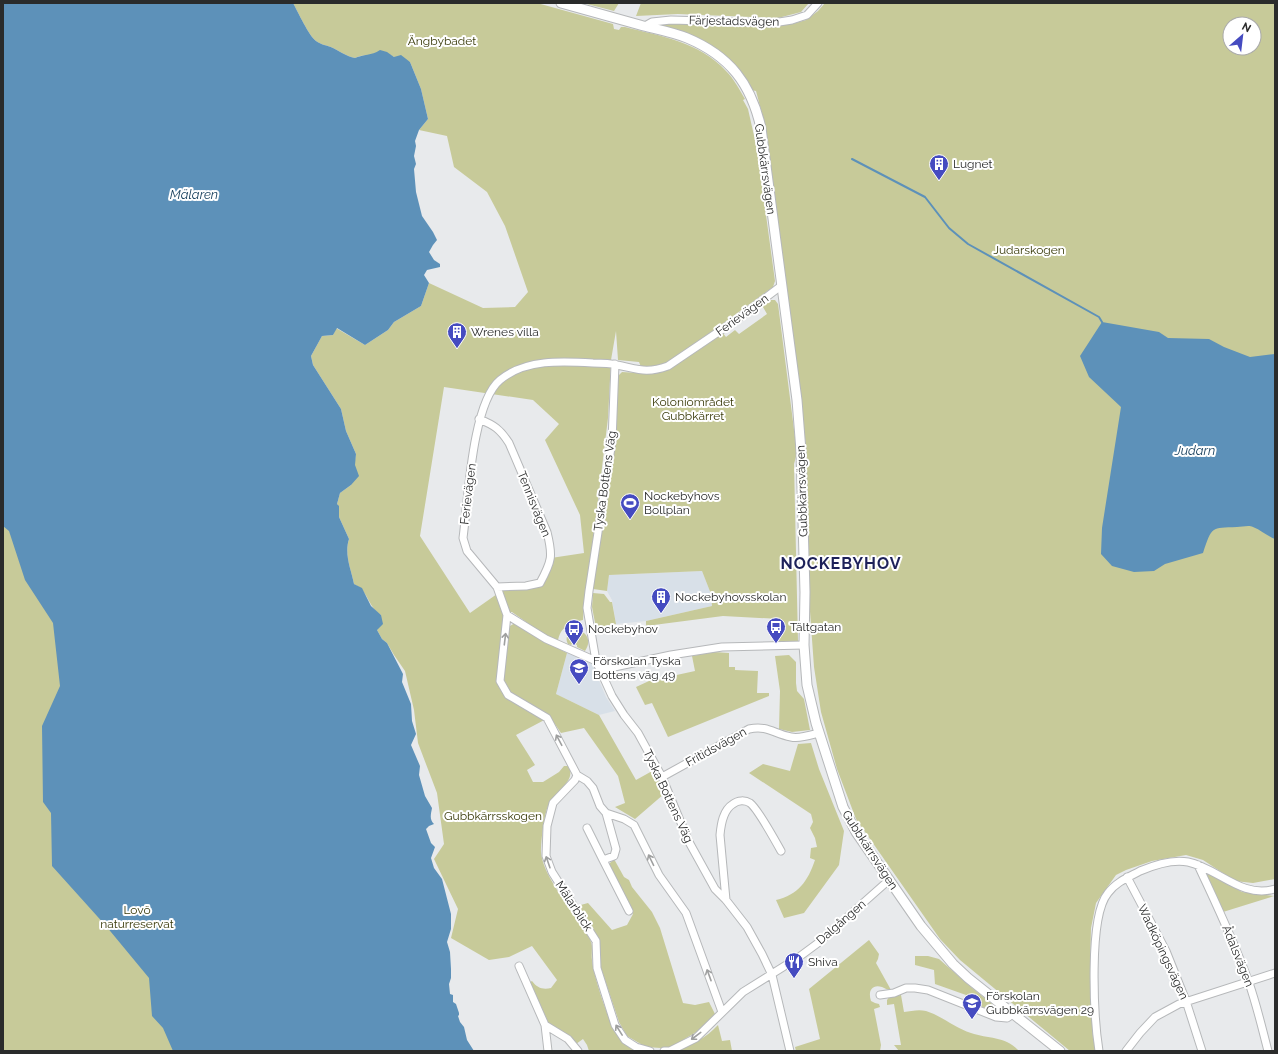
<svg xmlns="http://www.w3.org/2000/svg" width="1278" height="1054" viewBox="0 0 1278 1054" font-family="Raleway,sans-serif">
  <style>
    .built { fill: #d8e0e8 }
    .green { fill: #c7ca99; fill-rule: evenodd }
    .water { fill: #5d91b9 }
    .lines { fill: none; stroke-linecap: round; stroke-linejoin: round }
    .stream { stroke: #5d91b9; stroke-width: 2 }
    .minor-casing { stroke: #b6b8ba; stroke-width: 9 }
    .tertiary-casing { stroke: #b6b8ba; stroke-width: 11 }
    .minor { stroke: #fff; stroke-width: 7 }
    .tertiary { stroke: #fff; stroke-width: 9 }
    .oneway { stroke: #9fa0a0 }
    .labels { text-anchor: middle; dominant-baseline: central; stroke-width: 4; stroke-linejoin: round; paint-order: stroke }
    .street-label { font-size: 12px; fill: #2a2b2b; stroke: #fff }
    .park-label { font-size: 12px; fill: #383908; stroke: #fff }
    .poi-label { font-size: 12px; fill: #2a2b2b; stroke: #fff; text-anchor: start }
    .water-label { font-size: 13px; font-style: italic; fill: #19415e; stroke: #fff }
    .district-label { font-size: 16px; font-weight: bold; letter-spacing: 1px; fill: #1d2159; stroke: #fff }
  </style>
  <rect width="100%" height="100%" fill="#e8eaec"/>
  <path class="built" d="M702 571 711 594 712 606 646 621 616 624 612 600 607 591 609 575Z
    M567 653 592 664 606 697 615 711 599 715 556 694Z"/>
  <path class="green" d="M293 3H537L613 24 614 29 619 30 621 27H625C660 36 700 42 726 71 734 79 739 89 745 99L743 100 748 109 757 149 775 281 773 287 669 363 651 368 641 367 639 362 618 360 616 331 611 360 608 418 595 525 584 603 583 620C571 622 560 627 558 641L546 636 512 612 503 614 510 626 515 623 546 642 567 653 556 694 599 715 636 780 654 770 664 794 635 819 615 807 625 803 618 776 584 728 561 733 550 717 516 735 535 765 527 770 533 782H543L559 772 564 766H568C578 780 554 793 549 804 544 813 541 841 541 852 542 873 568 905 580 923 583 929 589 935 591 942 593 947 591 954 592 960 593 974 610 1027 619 1037 624 1043 632 1047 639 1051H589L587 1045 583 1039 576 1044 549 1024 530 982 532 981C537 988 543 990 551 988L557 980 532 946 509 957 489 960 451 938 458 909 434 859 444 844 437 793 418 743 414 710 405 671 394 655 387 643 382 639 377 630 381 615C367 606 369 591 354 584 351 569 344 554 349 539L339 517V507L337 504 340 493 351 485 356 454 346 431 341 409 313 365 311 356 322 336 333 335 336 328 365 345 388 330 394 322 421 306 429 283 483 308 515 307 528 292 505 226 487 192 454 167 447 136 419 130 428 119 421 89 410 62 394 57 387 53 360 56 355 58C346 56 341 52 333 48 327 45 321 45 316 41 309 36 298 12 293 3ZM444 387 533 400 559 424 545 440 580 515 584 553 551 558 540 582 495 590 497 594 470 613 420 536Z
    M583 3H619L614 11Z
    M641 3H809L801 12 778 18 678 14 636 16Z
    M825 3H1275V879L1253 883 1235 881 1203 860 1186 855 1152 861 1126 870 1116 875 1096 903 1091 928 1090 969 1093 1039 1097 1051H1070L960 960 940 939 856 819 837 769 821 712 814 667 806 556 807 464 805 437 769 152 765 125 756 91 751 90 738 69 658 26 664 23 742 25 792 24 806 20 818 11ZM1230 24H1254V48H1230Z
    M3 159 330 1051H3Z
    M770 300H775L778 304 797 453 794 464 798 641 795 644 779 643 780 619 723 616 646 626V621L712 606 711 594 702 571 609 575 607 591 593 589 618 376 622 372 654 374 670 369 722 332 726 337 735 330 739 334 767 314 763 307V305Z
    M593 593 604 594 610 602H612L616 624 596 628 592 607Z
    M576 630C587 631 592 641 585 651L577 647V645L573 643 571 645 568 644C564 637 569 632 576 630Z
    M714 652 729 653V667H735V670L758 671 757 693H769V696L668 737 652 703 645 705 636 687 649 681 695 671 692 656Z
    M789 655 796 662V683L797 691 804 699 810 730 792 732 779 729 780 691 775 656Z
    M811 743 819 769 844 831 839 865 804 913 784 918 776 900C798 895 808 881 815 860L810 858 811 848 817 847 815 838 810 828 813 822 811 814 749 773 763 764 790 771 798 744Z
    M614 859 624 877 629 880 632 887 652 912 660 928 683 1003 695 1005 709 1002 715 1014 698 1031 671 1047 661 1048 646 1047 627 1036 619 1022 601 968 599 955 577 906 588 903 612 930 627 925 633 914 610 866V863Z
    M1205 871 1242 892 1274 896 1223 912 1204 873Z
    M869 940 879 954 878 959 876 963 891 990C887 990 885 988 882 987 871 984 868 992 871 1001L875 1003 879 1004 880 1007 874 1009 881 1045 880 1051H796L795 1047 820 1039 809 989Z
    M915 956H928L939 959 971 987 997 1008V1011L988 1009 964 1000 966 995 935 984 934 970 915 965Z
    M901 995 904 1012C911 1011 919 1009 926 1011 942 1016 955 1028 971 1033 988 1039 1006 1036 1019 1051H899L894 1045H901L894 1004 887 1005V1000L890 996Z
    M718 1025 722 1041 730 1040 732 1051H676C692 1045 706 1038 718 1025Z"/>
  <path class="water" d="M3 3H293C298 12 309 36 316 41 321 45 327 45 333 48 341 52 346 56 355 58 364 54 371 56 380 50L387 52 394 57 401 55 410 62 421 89 428 119 419 130 415 141 416 146 414 156 416 164 414 169 416 192 422 216 433 232 437 240 433 245 429 252 434 260 440 264V267L427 270 424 275 429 283 421 306 394 322 388 330 365 345 337 328 333 335 322 336 311 356 313 365 341 409 346 431 356 454 355 465 359 476 351 485 340 493 337 504 339 506V517L349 539C344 554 351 569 354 584L362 588 371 606 381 615 383 624 377 630 382 639 387 643 403 674 402 682 411 704 412 721 416 734 411 745 420 766 419 775 425 796 432 808C431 814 429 819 434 824L429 826 426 829 431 843 435 847 431 858 434 868 442 879 451 914V929L447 942 450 952 451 969V978L449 984 450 994 453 995V1002L456 1004 459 1013V1015L458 1016 460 1022 464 1027 467 1040 474 1051H173L163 1028 152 1016 149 978 106 926 52 866 51 813 43 802 42 726 60 686 53 623 25 580 9 531 3 526Z
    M1102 322 1159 332 1168 338 1209 339 1224 347 1250 357 1275 354V539C1267 536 1261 530 1253 527 1249 525 1242 527 1237 527 1211 528 1212 526 1203 553L1165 564 1154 571 1134 572 1112 566 1101 554 1102 528 1121 407 1089 377 1080 356Z"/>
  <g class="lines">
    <path class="stream" d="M852 159 925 197 949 228 968 244 1099 317 1102 322"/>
    <g class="minor-casing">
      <path id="minor" d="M645 26 652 22 671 20 773 23 792 20 807 15 818 3
        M615 364 612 441 589 591 587 608 596 661 612 696 624 715 638 733 662 777 689 842 715 889 726 900 747 927 762 954 772 975 790 1051
        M479 419C494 425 500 429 509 443L547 532C553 556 552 561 540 583L526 586 497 587
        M507 615 546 639 596 661
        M600 670 671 655 722 647 804 645
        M577 775 575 780 553 803 547 826 546 856 552 872 596 941 597 968 615 1025 625 1040 636 1047 650 1051
        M662 777 749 729C768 725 774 734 791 737 800 739 811 735 819 733
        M606 813 624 819 634 825 659 875 686 913 722 1012
        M587 828 603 860 614 856 616 849 606 813 600 806 593 788 587 781 577 775 547 718 508 695 500 681 507 615 497 587 467 551 463 538C468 501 472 403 500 380 525 359 562 361 593 363 601 363 609 363 617 365 638 369 646 374 668 366L736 320 781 286
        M603 860 629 911
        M1198 865C1216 904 1235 943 1249 983 1257 1006 1262 1028 1268 1051
        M1127 877 1166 951 1186 1001 1202 1051
        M726 900 720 835C721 824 723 810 733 804 738 800 745 800 750 803 757 808 776 842 781 851
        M519 966 545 1025 548 1051
        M880 995 894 993 906 988H915L928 990 996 1017 1007 1018 1013 1014
        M545 1025 568 1039 578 1051
        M664 1051H670L696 1038 743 992 799 957 818 943 889 880
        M1099 1051C1094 1019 1088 917 1108 893 1116 882 1129 877 1140 871 1154 865 1173 859 1188 862 1218 868 1241 899 1275 889
        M1126 1051 1140 1033 1155 1017 1179 1004 1275 973"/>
    </g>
    <g class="tertiary-casing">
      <path id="tertiary" d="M561 3C587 10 614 18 640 25 655 29 672 32 687 38 730 56 751 84 761 128L797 400 801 451 805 592 804 645 807 685 816 723 843 807 856 832 921 926 953 964 968 978 1060 1051"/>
    </g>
    <use href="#minor" class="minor"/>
    <use href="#tertiary" class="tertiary"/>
  </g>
  <defs><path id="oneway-shaft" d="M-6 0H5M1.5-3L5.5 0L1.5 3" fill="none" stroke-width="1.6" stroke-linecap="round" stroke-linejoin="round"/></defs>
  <g class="oneway">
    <use href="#oneway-shaft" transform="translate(505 639) rotate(-83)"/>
    <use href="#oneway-shaft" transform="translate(559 740) rotate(-118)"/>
    <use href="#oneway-shaft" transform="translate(651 860) rotate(-116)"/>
    <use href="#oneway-shaft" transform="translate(548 862) rotate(-109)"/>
    <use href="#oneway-shaft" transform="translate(709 975) rotate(-110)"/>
    <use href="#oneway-shaft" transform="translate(619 1030) rotate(-122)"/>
    <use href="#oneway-shaft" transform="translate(696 1036) rotate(143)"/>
  </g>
  <defs>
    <g id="building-pin" transform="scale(1)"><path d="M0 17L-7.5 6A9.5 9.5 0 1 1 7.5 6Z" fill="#454bc0" stroke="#fff"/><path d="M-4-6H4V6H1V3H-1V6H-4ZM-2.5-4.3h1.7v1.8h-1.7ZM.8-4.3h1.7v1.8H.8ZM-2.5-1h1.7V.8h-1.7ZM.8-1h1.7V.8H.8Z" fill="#fff"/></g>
    <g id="stadium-pin" transform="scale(1)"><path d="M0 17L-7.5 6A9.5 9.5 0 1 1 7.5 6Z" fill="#454bc0" stroke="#fff"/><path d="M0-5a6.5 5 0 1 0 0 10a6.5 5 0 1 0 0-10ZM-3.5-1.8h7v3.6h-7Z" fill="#fff"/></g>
    <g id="bus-pin" transform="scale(1)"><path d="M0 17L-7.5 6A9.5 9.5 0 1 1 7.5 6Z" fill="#454bc0" stroke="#fff"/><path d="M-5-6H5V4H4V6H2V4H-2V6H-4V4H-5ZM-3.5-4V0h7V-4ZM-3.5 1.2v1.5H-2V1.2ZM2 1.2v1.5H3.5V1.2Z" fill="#fff"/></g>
    <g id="school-pin" transform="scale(1)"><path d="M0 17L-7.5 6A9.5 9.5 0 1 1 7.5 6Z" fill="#454bc0" stroke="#fff"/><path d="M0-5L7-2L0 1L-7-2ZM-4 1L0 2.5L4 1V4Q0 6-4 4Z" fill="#fff"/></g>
    <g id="restaurant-pin" transform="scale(1)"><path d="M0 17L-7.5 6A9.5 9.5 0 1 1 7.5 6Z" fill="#454bc0" stroke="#fff"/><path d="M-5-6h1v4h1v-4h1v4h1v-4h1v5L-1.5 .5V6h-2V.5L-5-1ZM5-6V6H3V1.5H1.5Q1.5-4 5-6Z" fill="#fff"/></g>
  </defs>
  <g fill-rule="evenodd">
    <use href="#building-pin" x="939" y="164"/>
    <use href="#building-pin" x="457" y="332"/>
    <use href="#stadium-pin" x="630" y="503"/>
    <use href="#building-pin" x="661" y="597"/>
    <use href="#bus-pin" x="776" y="627"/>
    <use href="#bus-pin" x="574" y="629"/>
    <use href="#school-pin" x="579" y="668"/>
    <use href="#restaurant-pin" x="794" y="962"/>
    <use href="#school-pin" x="972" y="1003"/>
  </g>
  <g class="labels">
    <g class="street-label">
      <text transform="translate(734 21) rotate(1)">Färjestadsvägen</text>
      <text transform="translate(765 169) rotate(82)">Gubbkärrsvägen</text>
      <text transform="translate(742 315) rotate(-36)">Ferievägen</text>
      <text transform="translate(605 481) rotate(-82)">Tyska Bottens Väg</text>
      <text transform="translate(802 491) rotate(-92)">Gubbkärrsvägen</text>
      <text transform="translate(468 494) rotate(-83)">Ferievägen</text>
      <text transform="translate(534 504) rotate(68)">Tennisvägen</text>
      <text transform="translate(716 747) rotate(-29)">Fritidsvägen</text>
      <text transform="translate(668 796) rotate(65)">Tyska Bottens Väg</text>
      <text transform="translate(870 850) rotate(57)">Gubbkärrsvägen</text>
      <text transform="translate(574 906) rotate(57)">Mälarblick</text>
      <text transform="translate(841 922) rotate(-41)">Dalgången</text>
      <text transform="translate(1163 952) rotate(65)">Wadköpingsvägen</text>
      <text transform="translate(1238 956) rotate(68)">Ådalsvägen</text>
    </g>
    <g class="park-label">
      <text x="442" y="41">Ängbybadet</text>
      <text x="1029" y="250">Judarskogen</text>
      <text x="693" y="402">Koloniområdet<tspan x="693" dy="14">Gubbkärret</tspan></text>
      <text x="493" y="816">Gubbkärrsskogen</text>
      <text x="137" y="910">Lovö<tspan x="137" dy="14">naturreservat</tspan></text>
    </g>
    <g class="poi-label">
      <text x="953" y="164">Lugnet</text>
      <text x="471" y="332">Wrenes villa</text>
      <text x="644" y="496">Nockebyhovs<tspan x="644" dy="14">Bollplan</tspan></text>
      <text x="675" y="597">Nockebyhovsskolan</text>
      <text x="790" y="627">Tältgatan</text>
      <text x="588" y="629">Nockebyhov</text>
      <text x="593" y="661">Förskolan Tyska<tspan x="593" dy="14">Bottens väg 49</tspan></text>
      <text x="808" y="962">Shiva</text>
      <text x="986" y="996">Förskolan<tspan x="986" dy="14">Gubbkärrsvägen 29</tspan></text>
    </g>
    <g class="water-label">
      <text x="194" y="194">Mälaren</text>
      <text x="1195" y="450">Judarn</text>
    </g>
    <g class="district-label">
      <text x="841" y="563">NOCKEBYHOV</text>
    </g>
  </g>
  <rect width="1278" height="1054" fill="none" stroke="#2a2b2b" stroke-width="8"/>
  <g transform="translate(1242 36) rotate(28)"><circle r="19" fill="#ffffff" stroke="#aaaaaa"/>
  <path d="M0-3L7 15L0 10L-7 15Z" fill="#454bc0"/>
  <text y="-6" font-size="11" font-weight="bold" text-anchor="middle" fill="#2a2b2b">N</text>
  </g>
</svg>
